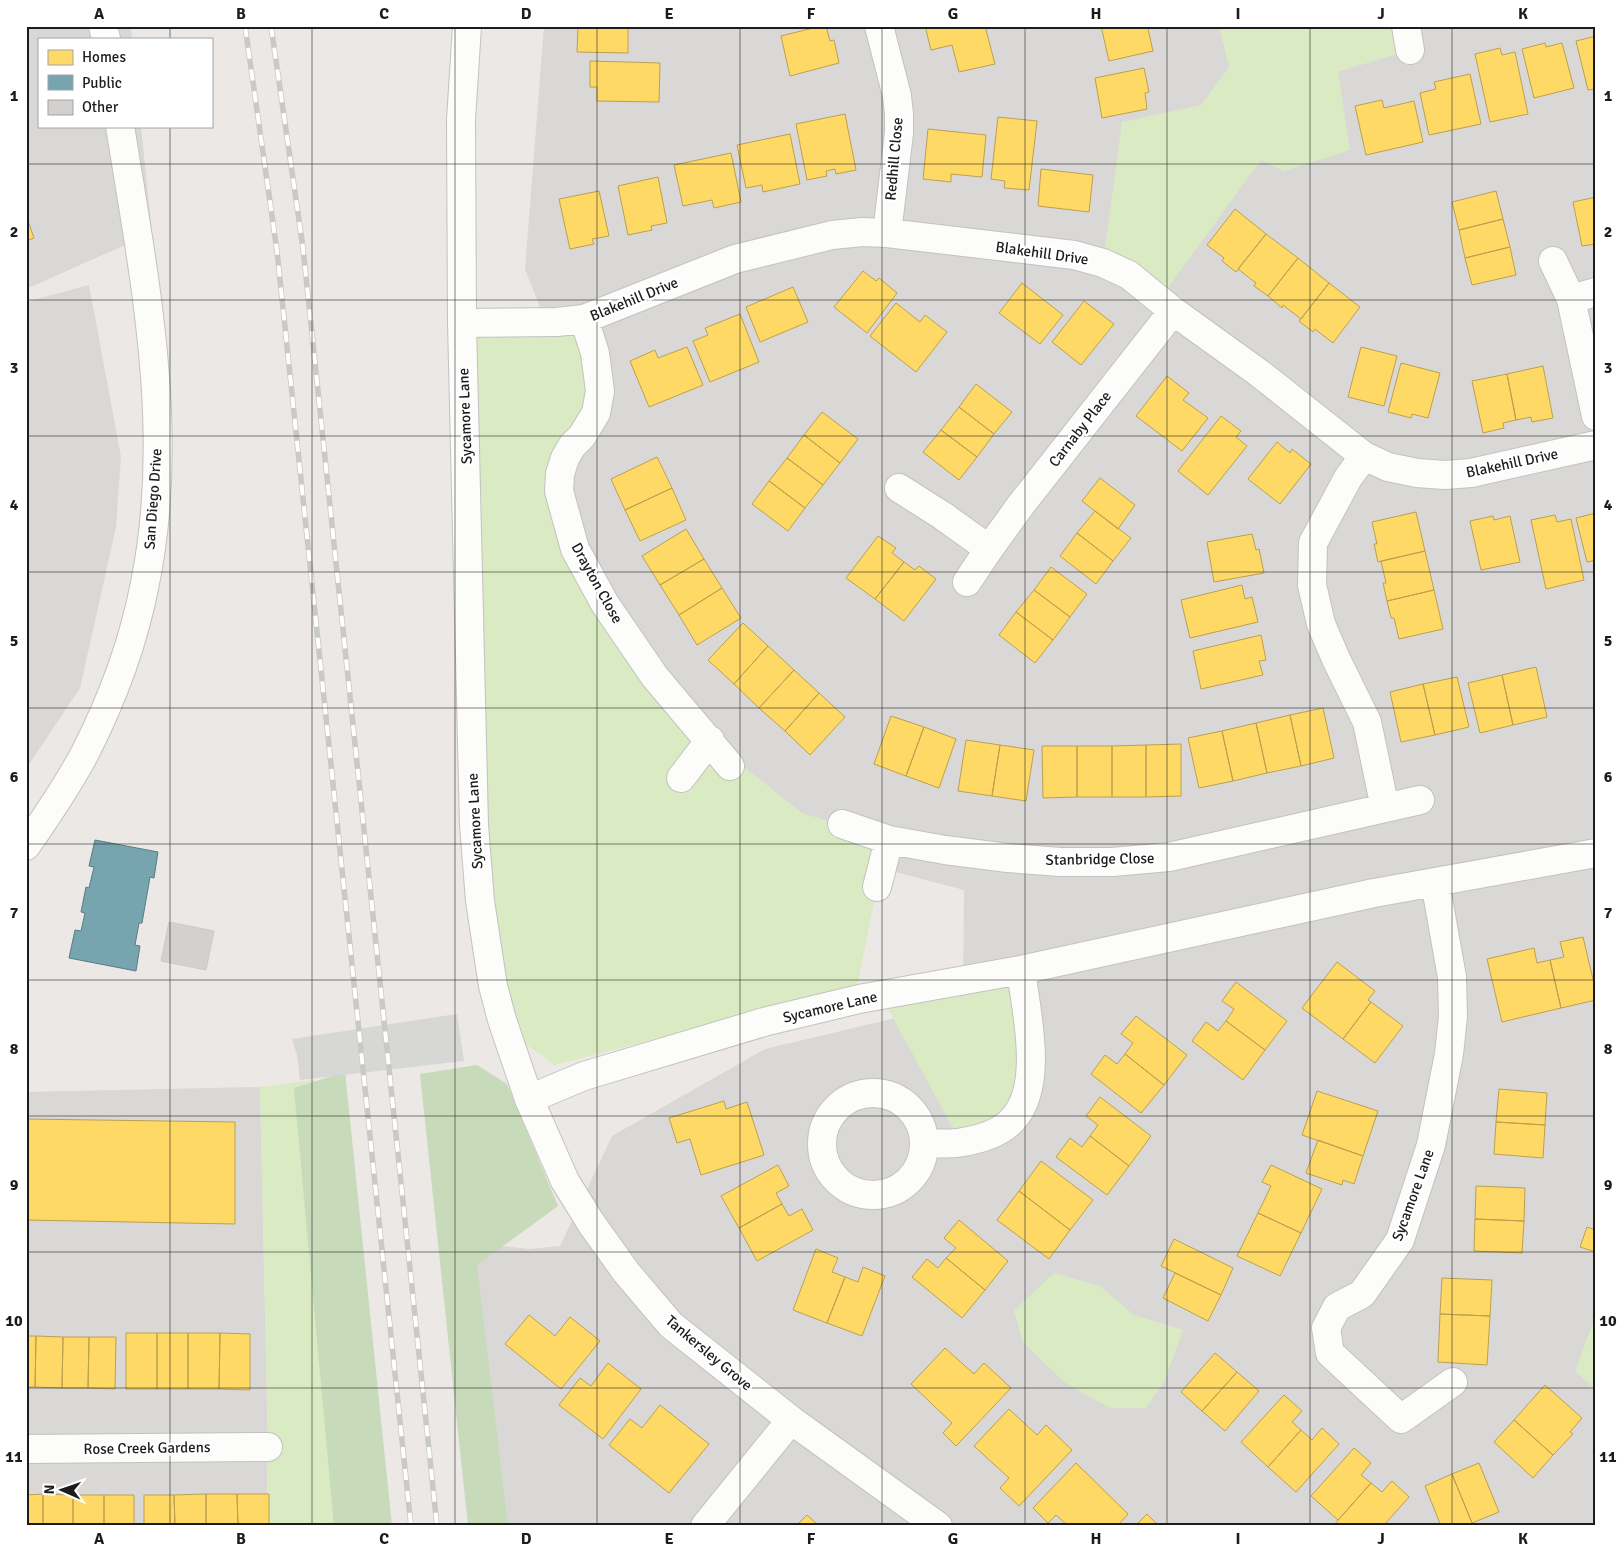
<svg xmlns="http://www.w3.org/2000/svg" width="1622" height="1552" viewBox="0 0 1622 1552" font-family="Signika,sans-serif">
  <style>
    .residential { fill: #dad8d6 }
    .religious { fill: #d9d8d6 }
    .grass { fill: #daeac2 }
    .forest { fill: #c7dab9 }
    .pier { fill: #d7d7d5 }
    .homes { fill: #ffd966; stroke: #bba050 }
    .public { fill: #76a5af; stroke: #5b7c83 }
    .building { fill: #d3d0ce; stroke: #cecac6 }
    .lines { fill: none; stroke-linecap: round; stroke-linejoin: round }
    .minor-casing { stroke: #c3c2c1; stroke-width: 30 }
    .tertiary-casing { stroke: #c3c2c1; stroke-width: 30 }
    .minor { stroke: #fcfcfb; stroke-width: 28 }
    .tertiary { stroke: #fcfcfb; stroke-width: 28 }
    .rail-casing { stroke: #c9c9c8; stroke-width: 5.5 }
    .rail { stroke: #fff; stroke-width: 4; stroke-dasharray: 11; stroke-linecap: butt }
    .grid { fill: none; stroke: #1c1c1c; stroke-width: 1; stroke-opacity: 0.55 }
    .labels { text-anchor: middle; dominant-baseline: central; stroke-width: 5; stroke-linejoin: round; paint-order: stroke }
    .street-label { font-size: 15px; fill: #1c1c1c; stroke: #fff }
    .neatline { fill: none; stroke: #1c1c1c; stroke-width: 2 }
    .grid-label { font-size: 16px; text-anchor: middle; font-weight: bold; fill: #1c1c1c }
  </style>
  <rect width="100%" height="100%" fill="#ebe8e5"/>
  <path class="residential" d="M26 26H131L132 39H39V126H141L152 233 26 289Z
    M544 26H1596V1526H500L463 1242 529 1249 560 1246 612 1136 765 1049 963 1002 964 890 774 840 595 634 558 430 570 383 525 269Z
    M260 1087 268 1447 266 1526H26V1092Z"/>
  <path class="religious" d="M89 285 121 457 116 527 80 688 26 769V302Z"/>
  <path class="grass" d="M1219 26H1406L1410 50 1338 72 1350 150 1284 171 1261 160 1159 300 1103 263 1122 122 1201 105 1229 67Z
    M584 319 598 371 560 474 605 604 710 740 802 813 889 840 877 887 857 987 554 1065 519 1039 493 986 462 323Z
    M1017 986 1024 1103 961 1143 887 1007Z
    M314 1080 342 1526H266L268 1447 260 1087Z
    M1054 1273 1100 1286 1134 1315 1183 1330 1165 1380 1146 1408H1110L1064 1382 1023 1342 1014 1311Z
    M1596 1315V1390L1575 1371Z"/>
  <path class="forest" d="M477 1065 507 1084 558 1206 477 1265 508 1526H468L420 1074Z
    M345 1072 392 1526H334L294 1088Z"/>
  <path class="pier" d="M457 1014 464 1061 300 1080 297 1055 292 1039Z"/>
  <path class="homes" d="M582 26H628V53L577 52 578 28H582Z
    M821 26H826L830 41 834 40 839 63 790 76 781 36Z
    M925 26H985L995 64 959 72 952 45 931 50Z
    M1101 26H1151V28L1148 29 1153 51 1109 61Z
    M1596 36V89L1588 90 1576 41Z
    M1545 43 1546 47 1562 43 1574 88 1534 98 1522 49Z
    M1500 48 1502 55 1515 52 1528 114 1490 122 1475 54Z
    M590 61 660 63 659 102 597 101V87H590Z
    M1144 68 1149 92 1145 93 1147 109 1102 118 1095 78Z
    M1470 74 1481 124 1429 135 1420 93 1436 89 1434 82Z
    M1382 100 1384 108 1414 101 1423 142 1366 155 1355 106Z
    M845 114 856 170 836 174 835 169 826 171 827 176 807 180 796 124Z
    M998 117 1037 121 1029 190 1004 188 1005 181 991 179Z
    M928 129 986 135 982 177 951 174V182L923 179Z
    M790 134 800 184 763 192 762 185 746 188 737 145Z
    M731 153 741 202 714 208 712 200 683 206 674 165Z
    M1041 169 1093 175 1089 212 1038 206Z
    M658 177 667 223 651 226 652 230 628 235 618 186Z
    M599 191 609 236 592 239 594 244 570 249 559 199Z
    M1496 191 1503 219 1459 230 1452 202Z
    M1596 197V244L1582 246 1573 202Z
    M1235 209 1266 234 1236 272 1222 261 1224 258 1207 245Z
    M26 215 34 238 26 241Z
    M1503 219 1510 247 1465 258 1459 230Z
    M1266 234 1298 258 1268 296 1254 286 1256 283 1238 269Z
    M1510 247 1516 275 1472 285 1465 258Z
    M1298 258 1329 283 1301 319 1283 305 1282 308 1268 296Z
    M863 271 876 281 879 278 897 293 867 333 834 307Z
    M1022 283 1063 315 1040 344 999 313Z
    M1329 283 1360 307 1333 343 1315 329 1313 332 1299 321Z
    M793 287 808 322 760 342 746 307Z
    M1084 301 1114 324 1081 365 1052 342Z
    M896 303 920 322 925 315 947 332 916 372 870 336Z
    M740 314 759 362 710 382 693 341 708 335 705 328Z
    M687 347 703 385 649 407 630 361 655 350 658 358Z
    M1361 347 1397 356 1384 406 1348 397Z
    M1401 363 1440 373 1428 418 1412 414 1411 418 1388 412Z
    M1543 366 1553 418 1532 422 1531 417 1516 420 1507 374Z
    M1507 374 1516 420 1503 423 1504 428 1483 433 1472 381Z
    M1167 376 1189 393 1183 400 1208 418 1182 451 1136 416Z
    M976 384 1012 412 994 434 959 407Z
    M959 407 994 434 977 457 941 430Z
    M822 412 858 439 840 463 804 435Z
    M1221 416 1241 431 1236 437 1247 446 1208 495 1178 471Z
    M941 430 977 457 959 480 923 452Z
    M804 435 840 463 823 485 787 458Z
    M1277 442 1290 453 1292 449 1311 464 1280 504 1248 479Z
    M657 457 672 488 625 510 611 479Z
    M787 458 823 485 805 508 769 481Z
    M1100 478 1135 505 1118 529 1082 501Z
    M769 481 805 508 788 531 752 504Z
    M672 488 686 520 640 541 625 510Z
    M1095 511 1131 538 1113 561 1077 533Z
    M1416 512 1425 551 1378 562 1374 544H1377L1372 522Z
    M1596 513V560L1587 562 1576 518Z
    M1555 515 1557 522 1571 519 1584 580 1546 589 1531 520Z
    M1493 516 1494 520 1510 516 1520 562 1481 570 1470 521Z
    M686 529 704 559 660 585 642 556Z
    M1077 533 1113 561 1096 584 1060 556Z
    M1252 534 1256 550 1259 549 1264 573 1214 582 1207 542Z
    M878 536 896 548 892 553 904 562 875 599 846 578Z
    M1425 551 1434 590 1387 601 1383 583H1386L1381 561Z
    M704 559 722 588 679 615 660 585Z
    M904 562 915 570 919 566 936 579 904 621 875 599Z
    M1051 567 1087 594 1070 617 1034 590Z
    M1242 585 1245 599 1252 597 1258 622 1190 638 1181 600Z
    M722 588 741 618 697 645 679 615Z
    M1034 590 1070 617 1053 640 1016 612Z
    M1434 590 1443 629 1399 639 1394 618H1391L1387 601Z
    M1016 612 1053 640 1035 663 999 635Z
    M743 623 768 646 734 684 708 660Z
    M1261 635 1266 660 1259 661 1263 675 1201 689 1193 651Z
    M768 646 794 670 759 708 734 684Z
    M1536 667 1547 717 1513 725 1502 675Z
    M794 670 819 693 785 731 759 708Z
    M1502 675 1513 725 1480 733 1468 683Z
    M1457 677 1469 727 1435 735 1423 684Z
    M1423 684 1435 735 1401 742 1390 692Z
    M819 693 845 717 810 755 785 731Z
    M1323 708 1334 758 1301 766 1290 715Z
    M1290 715 1301 766 1267 773 1256 723Z
    M891 716 924 727 906 776 874 764Z
    M1256 723 1267 773 1233 781 1222 731Z
    M924 727 956 739 939 788 906 776Z
    M1222 731 1233 781 1199 788 1188 738Z
    M966 740 1000 745 992 796 958 791Z
    M1181 744V796L1146 797V745Z
    M1000 745 1034 750 1026 801 992 796Z
    M1146 745V797H1112V746Z
    M1042 746H1077V797L1043 798Z
    M1077 746H1112V797H1077Z
    M1583 937 1596 992V1000L1561 1008 1550 960 1564 957 1560 942Z
    M1534 948 1537 963 1550 960 1561 1008 1502 1022 1487 959Z
    M1337 962 1375 991 1368 1000 1371 1002 1343 1039 1302 1008Z
    M1236 982 1287 1021 1265 1050 1226 1021 1234 1009 1222 1001Z
    M1371 1002 1403 1026 1375 1063 1343 1039Z
    M1136 1016 1187 1055 1164 1085 1125 1054 1133 1043 1121 1034Z
    M1226 1021 1265 1050 1243 1080 1192 1041 1206 1022 1218 1031Z
    M1125 1054 1164 1085 1141 1113 1091 1074 1105 1055 1117 1064Z
    M1499 1089 1547 1093 1545 1125 1496 1122Z
    M1317 1091 1378 1111 1363 1156 1302 1135Z
    M1100 1097 1151 1136 1129 1166 1090 1136 1098 1125 1086 1116Z
    M724 1101 726 1109 747 1102 764 1155 701 1175 690 1139 677 1143 669 1118Z
    M26 1119 235 1122V1224L26 1220Z
    M1496 1122 1545 1125 1543 1158 1494 1154Z
    M1090 1136 1129 1166 1107 1195 1056 1157 1070 1138 1082 1147Z
    M1318 1140 1363 1156 1354 1184 1343 1180 1342 1185 1306 1173Z
    M1041 1161 1093 1200 1070 1230 1019 1191Z
    M778 1165 789 1186 776 1193 782 1204 739 1228 721 1196Z
    M1271 1165 1322 1189 1301 1233 1258 1213 1271 1186 1262 1182Z
    M1476 1186 1525 1188 1524 1221 1475 1219Z
    M1019 1191 1070 1230 1049 1259 997 1220Z
    M782 1204 789 1216 802 1209 813 1230 757 1261 739 1228Z
    M1258 1213 1301 1233 1280 1276 1237 1256Z
    M1475 1219 1524 1221 1522 1253 1474 1251Z
    M959 1220 1008 1261 985 1290 946 1258 956 1248 944 1238Z
    M1587 1227 1596 1230V1252L1580 1247Z
    M1174 1239 1233 1268 1221 1295 1161 1266Z
    M816 1249 838 1258 832 1272 845 1277 827 1323 793 1310Z
    M946 1258 985 1290 962 1318 912 1277 927 1259 938 1268Z
    M863 1267 885 1276 862 1336 827 1323 845 1277 858 1282Z
    M1175 1273 1221 1295 1208 1321 1163 1298Z
    M1442 1278 1492 1280 1490 1316 1440 1314Z
    M1440 1314 1490 1316 1487 1365 1438 1362Z
    M529 1315 555 1336 570 1317 600 1341 561 1389 505 1344Z
    M126 1333H157V1389H126Z
    M157 1333H188V1389H157Z
    M188 1333H220L219 1389H188Z
    M220 1333 250 1334V1390L219 1389Z
    M26 1336H36L35 1387H26Z
    M36 1336 63 1337 62 1388 35 1387Z
    M63 1337H89L88 1388H62Z
    M89 1337H116L115 1389 88 1388Z
    M945 1348 974 1374 984 1363 1011 1388 956 1446 943 1433 952 1423 911 1384Z
    M1215 1353 1237 1372 1202 1411 1181 1392Z
    M608 1363 641 1389 603 1439 559 1405 580 1378 591 1386Z
    M1237 1372 1259 1391 1225 1431 1202 1411Z
    M1545 1385 1582 1418 1570 1432 1573 1434 1553 1455 1514 1420Z
    M1284 1395 1302 1411 1292 1422 1301 1430 1268 1467 1241 1442Z
    M660 1405 709 1444 669 1493 609 1445 630 1419 642 1428Z
    M1009 1409 1037 1435 1046 1425 1072 1450 1019 1506 1000 1488 1009 1478 974 1446Z
    M1514 1420 1553 1455 1533 1478 1494 1442Z
    M1322 1428 1339 1444 1296 1492 1268 1467 1301 1430 1312 1440Z
    M1354 1448 1371 1463 1361 1475 1371 1483 1338 1520 1311 1496Z
    M1076 1463 1128 1514 1117 1526H1068L1056 1515 1048 1523 1033 1508Z
    M1479 1463 1499 1512 1472 1523 1452 1474Z
    M1452 1474 1472 1523 1473 1526H1441L1425 1486Z
    M1392 1481 1409 1497 1383 1526H1333L1371 1483 1382 1492Z
    M43 1494V1526H26V1495Z
    M43 1494 73 1495V1526H43Z
    M206 1494H237L238 1526H206Z
    M206 1494V1526H175L174 1495Z
    M237 1494H269V1526H238Z
    M73 1495H104V1526H73Z
    M104 1495H134V1526H104Z
    M144 1495H174L175 1526H144Z
    M1147 1514 1159 1526H1135Z
    M807 1515 819 1526H796Z"/>
  <path class="public" d="M95 840 158 852 154 878 150 877 142 923H139L135 945 140 946 136 971 69 958 75 930 81 931 85 913 81 912 86 887 89 888 94 867 89 866Z"/>
  <path class="building" d="M169 922 214 931 206 970 161 961Z"/>
  <g class="lines">
    <g class="minor-casing">
      <path id="minor" d="M103 26 106 39
        M879 26 897 96 899 114V133L887 233
        M1406 26 1410 50
        M1553 261 1571 299 1596 416
        M1571 299 1596 292
        M584 319 595 353 600 391 596 413 582 436 572 446 565 458 560 474 559 491 575 549 605 604 655 677 730 766
        M462 323 557 322 584 319 735 259 832 235 862 232 887 233 1074 255 1103 263 1129 275 1173 311 1259 373 1364 456 1388 467 1417 473 1445 475 1471 473 1596 445
        M1364 456 1348 478 1313 543 1312 585 1321 624 1336 659 1367 722 1385 808
        M899 488 943 516 989 549 1020 506 1173 311
        M967 582 989 549
        M681 778 710 740
        M842 824 889 840 945 850 1008 858 1060 862H1112L1169 857 1420 800
        M26 846C47 816 68 785 85 753 112 700 134 641 145 583 176 432 144 276 120 126
        M1435 882 1452 977 1453 1016 1449 1054 1431 1145 1400 1240 1362 1294 1337 1307 1326 1328 1330 1353 1401 1419 1453 1382
        M877 887 889 840
        M822 1144a51 51 0 1 1 102 0a51 51 0 1 1-102 0Z
        M529 1099 584 1076 764 1022 859 999 1021 970 1374 893 1596 853
        M925 1143C937 1143 951 1145 963 1142 981 1139 1002 1133 1014 1118 1044 1084 1026 1011 1021 970
        M26 1449 268 1447
        M705 1526 791 1420"/>
    </g>
    <g class="tertiary-casing">
      <path id="tertiary" d="M467 26 461 120 462 323 474 825 480 901 493 986 502 1020 529 1099 565 1181 591 1223 626 1272 671 1325 791 1420 938 1526"/>
    </g>
    <use href="#minor" class="minor"/>
    <use href="#tertiary" class="tertiary"/>
    <g class="rail-casing">
      <path id="rail" d="M245 26 277 251 411 1526
        M271 26 303 248 437 1526"/>
    </g>
    <use href="#rail" class="rail"/>
  </g>
  <path class="grid" d="M170 26V39M312 26V1526M455 26V1526M597 26V1526M740 26V1526M882 26V1526M1025 26V1526M1167 26V1526M1310 26V1526M1452 26V1526M170 126V1526M26 164H1596M26 300H1596M26 436H1596M26 572H1596M26 708H1596M26 844H1596M26 980H1596M26 1116H1596M26 1252H1596M26 1388H1596"/>
  <g class="labels">
    <g class="street-label">
      <text transform="translate(894 159) rotate(-85)">Redhill Close</text>
      <text transform="translate(1042 253) rotate(8)">Blakehill Drive</text>
      <text transform="translate(634 299) rotate(-22)">Blakehill Drive</text>
      <text transform="translate(465 416) rotate(-92)">Sycamore Lane</text>
      <text transform="translate(1080 429) rotate(-52)">Carnaby Place</text>
      <text transform="translate(1512 463) rotate(-12)">Blakehill Drive</text>
      <text transform="translate(153 499) rotate(-86)">San Diego Drive</text>
      <text transform="translate(597 583) rotate(61)">Drayton Close</text>
      <text transform="translate(475 821) rotate(-93)">Sycamore Lane</text>
      <text transform="translate(1100 859) rotate(-1)">Stanbridge Close</text>
      <text transform="translate(830 1007) rotate(-13)">Sycamore Lane</text>
      <text transform="translate(1413 1195) rotate(-70)">Sycamore Lane</text>
      <text transform="translate(709 1353) rotate(40)">Tankersley Grove</text>
      <text transform="translate(147 1448) rotate(-1)">Rose Creek Gardens</text>
    </g>
  </g>
  <rect width="1622" height="1552" fill="none" stroke="#ffffff" stroke-width="55"/>
  <rect x="38" y="38" width="175" height="90" fill="#ffffff" stroke="#a4a4a4"/>
  <rect x="48" y="50" width="25" height="15" fill="#ffd966" stroke="#a4a4a4"/>
  <text x="82" y="62" font-size="15" fill="#1c1c1c">Homes</text>
  <rect x="48" y="75" width="25" height="15" fill="#76a5af" stroke="#a4a4a4"/>
  <text x="82" y="88" font-size="15" fill="#1c1c1c">Public</text>
  <rect x="48" y="100" width="25" height="15" fill="#d3d0ce" stroke="#a4a4a4"/>
  <text x="82" y="112" font-size="15" fill="#1c1c1c">Other</text>
  <g transform="translate(62 1490) rotate(272)" stroke="#ffffff" stroke-width="4" paint-order="stroke">
  <path d="M0-4L9 19L0 12L-9 19Z" fill="#1c1c1c"/>
  <text y="-8" font-size="14" font-weight="bold" text-anchor="middle" fill="#1c1c1c">N</text>
  </g>
  <rect x="28" y="28" width="1566" height="1496" class="neatline"/>
  <g class="grid-label">
    <text x="99" y="19">A</text>
    <text x="241" y="19">B</text>
    <text x="384" y="19">C</text>
    <text x="526" y="19">D</text>
    <text x="669" y="19">E</text>
    <text x="811" y="19">F</text>
    <text x="953" y="19">G</text>
    <text x="1096" y="19">H</text>
    <text x="1238" y="19">I</text>
    <text x="1381" y="19">J</text>
    <text x="1523" y="19">K</text>
    <text x="14" y="101">1</text>
    <text x="1608" y="101">1</text>
    <text x="14" y="237">2</text>
    <text x="1608" y="237">2</text>
    <text x="14" y="373">3</text>
    <text x="1608" y="373">3</text>
    <text x="14" y="510">4</text>
    <text x="1608" y="510">4</text>
    <text x="14" y="646">5</text>
    <text x="1608" y="646">5</text>
    <text x="14" y="782">6</text>
    <text x="1608" y="782">6</text>
    <text x="14" y="918">7</text>
    <text x="1608" y="918">7</text>
    <text x="14" y="1054">8</text>
    <text x="1608" y="1054">8</text>
    <text x="14" y="1190">9</text>
    <text x="1608" y="1190">9</text>
    <text x="14" y="1326">10</text>
    <text x="1608" y="1326">10</text>
    <text x="14" y="1462">11</text>
    <text x="1608" y="1462">11</text>
    <text x="99" y="1544">A</text>
    <text x="241" y="1544">B</text>
    <text x="384" y="1544">C</text>
    <text x="526" y="1544">D</text>
    <text x="669" y="1544">E</text>
    <text x="811" y="1544">F</text>
    <text x="953" y="1544">G</text>
    <text x="1096" y="1544">H</text>
    <text x="1238" y="1544">I</text>
    <text x="1381" y="1544">J</text>
    <text x="1523" y="1544">K</text>
  </g>
</svg>
